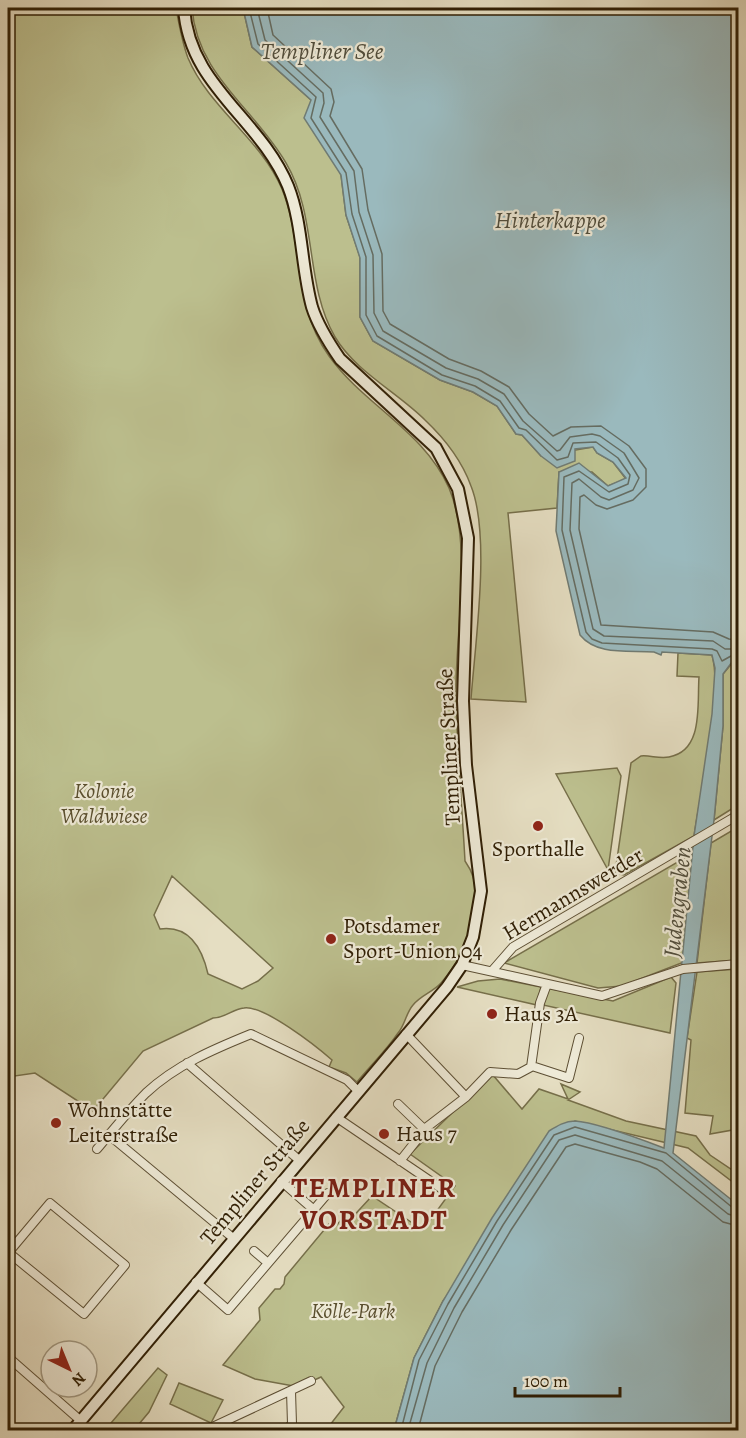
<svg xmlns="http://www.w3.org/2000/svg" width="746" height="1438" viewBox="0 0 746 1438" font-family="Alegreya,serif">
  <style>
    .green { fill: #bcbf8e; stroke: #766f4a; stroke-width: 1.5; fill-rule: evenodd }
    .water { fill: #9ab9bd; stroke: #707b73; stroke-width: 1.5 }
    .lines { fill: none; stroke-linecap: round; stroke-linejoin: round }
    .shore { stroke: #656c61; stroke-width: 1.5 }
    .street-casing { stroke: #5d4f34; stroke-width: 10 }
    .secondary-casing { stroke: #301f05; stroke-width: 14 }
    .street { stroke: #eeead7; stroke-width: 8 }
    .secondary { stroke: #eeead7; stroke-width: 10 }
    .poi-dot { fill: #8f2418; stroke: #eeead7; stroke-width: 2 }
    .labels { text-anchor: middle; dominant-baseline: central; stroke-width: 4.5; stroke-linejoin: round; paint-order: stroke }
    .street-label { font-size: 22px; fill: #301f05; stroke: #eeead7 }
    .park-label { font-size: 22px; font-style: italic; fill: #5a4f2e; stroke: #eeead7 }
    .poi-label { font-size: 22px; fill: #301f05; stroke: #eeead7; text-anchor: start }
    .water-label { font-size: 24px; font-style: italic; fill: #504d3c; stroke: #eeead7 }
    .district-label { font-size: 28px; font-weight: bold; letter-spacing: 1.5px; fill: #7a1f14; stroke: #eeead7 }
  </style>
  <rect width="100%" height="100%" fill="#e5dec2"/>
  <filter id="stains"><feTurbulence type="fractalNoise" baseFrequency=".00333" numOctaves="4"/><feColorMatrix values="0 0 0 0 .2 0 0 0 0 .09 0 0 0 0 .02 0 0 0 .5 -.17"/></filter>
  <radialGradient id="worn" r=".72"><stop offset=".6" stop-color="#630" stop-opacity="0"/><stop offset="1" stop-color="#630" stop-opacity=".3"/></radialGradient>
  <path class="green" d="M8 8H176C179 24 182 42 188 58 209 108 261 139 282 189 304 244 292 305 329 356 364 405 424 431 449 488 473 545 455 634 456 695 457 751 462 806 465 861 491 897 467 953 441 983 433 992 421 995 413 1005 406 1013 405 1025 398 1033 386 1051 370 1066 357 1082L346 1073 329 1067 332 1060C316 1046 264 1005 244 1008 232 1009 226 1018 213 1018L143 1051 93 1111 35 1073 8 1077ZM172 876 273 968 258 981 242 989 208 974C202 948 189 925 160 929L154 915Z
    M192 8H243L252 47 311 100 341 175 346 215 360 257V317L373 341 440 380 473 392 497 406 516 434 522 435 541 456 593 447 597 453 613 462 626 479 608 486 592 472H559L557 508 508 513 526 702 471 699C475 644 491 536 471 486 462 461 444 438 425 420 397 392 356 372 335 337 304 283 318 217 286 163 254 108 197 75 192 8Z
    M678 653 712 655C723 691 700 794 694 836L624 875 615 873 631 763 641 756C650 755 659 759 669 757 704 751 697 704 699 677L677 676Z
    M738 656V805L714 820 723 726V674Z
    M617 768 621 776 608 870 556 774Z
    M738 827V960L697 963 711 843Z
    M693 853 684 962 622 986 598 988 504 963Z
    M738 969V1129L710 1134 713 1116 685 1113 691 1040 687 1038 697 972Z
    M671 977 676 983 670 1033 543 1005 547 988 613 1001Z
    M500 979 541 987 537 1005 457 987 478 981Z
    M492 1074 522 1109 539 1089 568 1099 561 1084 580 1092 568 1100 626 1121 696 1136 710 1155 738 1174V1186L688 1148 575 1121 443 1301 414 1358 394 1430H326L344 1407 321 1377 299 1387 255 1379 223 1365 260 1320 259 1308 275 1289H280L284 1284 285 1277 329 1224 334 1228 342 1219 347 1223 372 1196 423 1230 455 1186 410 1154Z
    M158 1368 167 1375 149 1412 134 1430H105Z
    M179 1383 223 1400 211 1423 170 1404Z"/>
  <path class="water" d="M243 8H738V665L732 662 723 674V726L714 820 673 1153 738 1205V1430H394L414 1358 443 1301 492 1218 549 1131C557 1126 565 1121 575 1121 596 1122 643 1140 664 1148L694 836 712 714 715 668 712 655 662 652 661 655 654 652C629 650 597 656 580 635L556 531 559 472 579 463 608 486 626 478 613 462 597 453 593 447 575 449V461L557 468 541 456 522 435 516 434 497 406 473 392 440 380 373 341 360 317V258L346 215 341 175 304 118 311 100 252 47Z"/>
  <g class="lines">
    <path class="shore" d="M249 8 258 44 316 97 311 118 346 173 352 214 366 257V315L377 336 442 375 475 386 500 401 519 428 526 430 557 460 568 457 573 443 596 442 618 458 630 475 628 484 609 492 579 471 564 477 562 530 586 632 592 639 602 643 712 649 717 651 722 661 731 656 738 658
      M257 8 265 40 323 93 324 103 320 117 354 171 359 212 373 255 374 313 383 331 446 368 478 379 504 394 523 421 557 451 560 450 570 437 592 434 600 436 624 453 639 478 633 490 609 500 601 497 579 479 572 483 570 530 593 629 604 636 713 641 725 649H738
      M267 8 273 35 331 89 334 102 330 116 362 169 368 210 382 254 383 311 390 324 449 359 481 371 509 387 529 414 553 436 571 427 601 426 629 446 646 469V487L633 500 607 509 596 505 584 495 580 497 579 529 601 625 713 632 729 639 738 640
      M401 1430 419 1360 448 1304 497 1221 554 1135 575 1127 666 1153 733 1208 738 1209
      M408 1430 427 1363 454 1308 503 1225 559 1140 575 1135 662 1161 728 1214 738 1217
      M418 1430 435 1366 462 1312 511 1230 566 1147 575 1144 640 1162 657 1169 723 1222 738 1226"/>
    <g class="street-casing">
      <path id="street" d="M462 965 602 996 683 969 738 964
        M492 971 513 947 738 815
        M406 1034 466 1097 490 1072 518 1074 531 1067 540 1003 547 984
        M187 1063 299 1160
        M532 1066 569 1078 579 1038
        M398 1104 425 1130
        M336 1117 448 1193
        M109 1135 233 1238
        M97 1149C113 1130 129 1110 146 1093 176 1065 214 1049 251 1034L347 1080 358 1091
        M400 1161 427 1127 466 1097
        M281 1181 314 1210
        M254 1251 268 1263
        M8 1253 50 1203 125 1265 84 1314 8 1252
        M196 1282 228 1310 328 1193
        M8 1357 81 1421
        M206 1430 311 1381
        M286 1430 292 1424 291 1391"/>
    </g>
    <g class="secondary-casing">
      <path id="secondary" d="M73 1430 447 987 462 965 473 937 481 891 466 765 463 701 468 538 458 489 436 448 340 359C329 343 318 326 312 307 301 267 303 224 288 186 260 118 189 86 184 8"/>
    </g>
    <use href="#street" class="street"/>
    <use href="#secondary" class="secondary"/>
  </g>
  <g class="poi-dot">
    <circle cx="538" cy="826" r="6"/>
    <circle cx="331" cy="939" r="6"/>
    <circle cx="492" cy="1014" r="6"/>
    <circle cx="56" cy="1123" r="6"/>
    <circle cx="384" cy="1134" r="6"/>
  </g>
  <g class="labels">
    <g class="street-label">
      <text transform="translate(449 747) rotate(-93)">Templiner Straße</text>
      <text transform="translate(573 894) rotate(-31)">Hermannswerder</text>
      <text transform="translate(255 1182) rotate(-50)">Templiner Straße</text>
    </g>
    <g class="park-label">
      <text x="104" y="791">Kolonie<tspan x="104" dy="25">Waldwiese</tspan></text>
      <text x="353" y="1311">Kölle-Park</text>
    </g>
    <g class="poi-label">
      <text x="538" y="849" text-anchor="middle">Sporthalle</text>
      <text x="343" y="926">Potsdamer<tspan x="343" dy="25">Sport-Union 04</tspan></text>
      <text x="504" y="1014">Haus 3A</text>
      <text x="68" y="1110">Wohnstätte<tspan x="68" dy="25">Leiterstraße</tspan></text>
      <text x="396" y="1134">Haus 7</text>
    </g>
    <g class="water-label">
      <text x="322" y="51">Templiner See</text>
      <text x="550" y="220">Hinterkappe</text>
      <text transform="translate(677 902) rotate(-84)">Judengraben</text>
    </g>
    <g class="district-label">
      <text x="374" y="1188">TEMPLINER<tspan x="374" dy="32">VORSTADT</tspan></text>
    </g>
  </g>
  <rect width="746" height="1438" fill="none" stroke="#e5dec2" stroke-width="30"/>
  <rect x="9" y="9" width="728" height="1420" fill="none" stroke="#301f05" stroke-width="3"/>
  <rect x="15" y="15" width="716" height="1408" fill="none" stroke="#301f05" stroke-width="1.5"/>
  <g transform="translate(69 1369) rotate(137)"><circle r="28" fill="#eeead7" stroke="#a29983" stroke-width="1.5"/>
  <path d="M0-4.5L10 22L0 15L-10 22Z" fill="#8f2418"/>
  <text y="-9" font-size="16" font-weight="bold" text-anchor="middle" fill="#301f05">N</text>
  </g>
  <path d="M515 1387v9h105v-9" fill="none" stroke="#301f05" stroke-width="3"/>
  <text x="524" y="1387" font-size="18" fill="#301f05" stroke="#eeead7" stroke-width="4.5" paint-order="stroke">100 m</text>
  <rect width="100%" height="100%" filter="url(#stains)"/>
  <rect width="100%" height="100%" fill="url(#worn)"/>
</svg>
